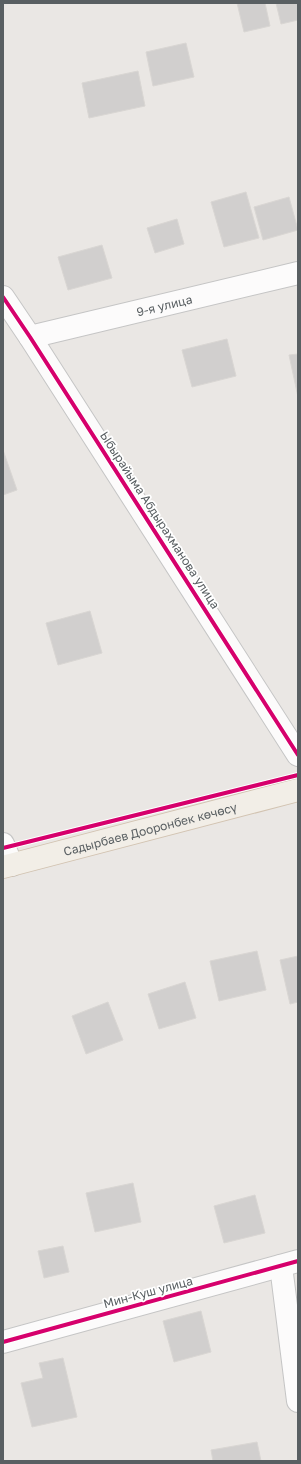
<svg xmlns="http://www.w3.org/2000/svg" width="301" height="1464" viewBox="0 0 301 1464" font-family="'Golos Text',sans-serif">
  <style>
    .building { fill: #d1cfce; stroke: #d9d6d3 }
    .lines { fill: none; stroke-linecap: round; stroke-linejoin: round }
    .minor-casing { stroke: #c5c5c5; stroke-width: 24 }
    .major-casing { stroke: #d2c3b1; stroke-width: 24 }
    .minor { stroke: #fcfbfb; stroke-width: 22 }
    .major { stroke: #f2eee7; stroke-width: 22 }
    .cycleway-casing { stroke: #fff; stroke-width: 6 }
    .cycleway { stroke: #d6006c; stroke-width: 4 }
    .labels { text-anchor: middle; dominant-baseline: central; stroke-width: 3.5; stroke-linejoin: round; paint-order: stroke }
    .street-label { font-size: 12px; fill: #595f62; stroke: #fff }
  </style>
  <rect width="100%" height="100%" fill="#eae7e4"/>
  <path class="building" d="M237 3H265L270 26 244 32Z
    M276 3H298V20L281 24Z
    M186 43 194 77 153 86 146 52Z
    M138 71 145 106 89 118 82 83Z
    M246 192 259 238 224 247 211 202Z
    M289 197 298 230 263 240 254 207Z
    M177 219 184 244 155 253 147 228Z
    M102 245 112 278 68 290 58 257Z
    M227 339 236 376 192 387 182 350Z
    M298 354V397L289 355Z
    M3 450 17 490 3 495Z
    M90 611 102 653 58 665 46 623Z
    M257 951 266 990 219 1001 210 961Z
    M298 956V1002L290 1004 280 960Z
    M185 982 196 1018 159 1029 148 994Z
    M108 1002 123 1040 86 1054 72 1016Z
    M133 1183 141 1222 95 1232 86 1193Z
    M255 1195 265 1233 224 1243 214 1206Z
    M63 1246 69 1272 44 1278 38 1251Z
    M201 1311 211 1352 174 1362 163 1321Z
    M63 1358 77 1417 32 1427 21 1383 43 1378 39 1363Z
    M257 1442 261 1461H213L211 1450Z"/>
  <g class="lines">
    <g class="minor-casing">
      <g id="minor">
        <path d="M3 297 30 337 298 755"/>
        <path id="s1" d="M30 337 298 273"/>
        <path d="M3 844 12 865"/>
        <path d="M281 1266 298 1401"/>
        <path d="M3 1342 298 1261"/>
      </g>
    </g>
    <g class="major-casing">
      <g id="major">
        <path id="s2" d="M3 867 298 790"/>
      </g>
    </g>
    <use href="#minor" class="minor"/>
    <use href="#major" class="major"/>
    <g class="cycleway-casing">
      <path id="cycleway" d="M3 297 30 337 298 755
        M3 848 298 775
        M3 1342 298 1261"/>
    </g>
    <use href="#cycleway" class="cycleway"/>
  </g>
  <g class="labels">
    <g class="street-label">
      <text stroke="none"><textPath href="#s1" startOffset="138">9-я улица</textPath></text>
      <text transform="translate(160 520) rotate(57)">Ыбырайыма Абдырахманова улица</text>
      <text stroke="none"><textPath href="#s2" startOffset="152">Садырбаев Дооронбек көчөсү</textPath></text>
      <text transform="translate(148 1292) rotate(-15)">Мин-Куш улица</text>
    </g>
  </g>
  <rect width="301" height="1464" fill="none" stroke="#595f62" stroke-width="8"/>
</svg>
